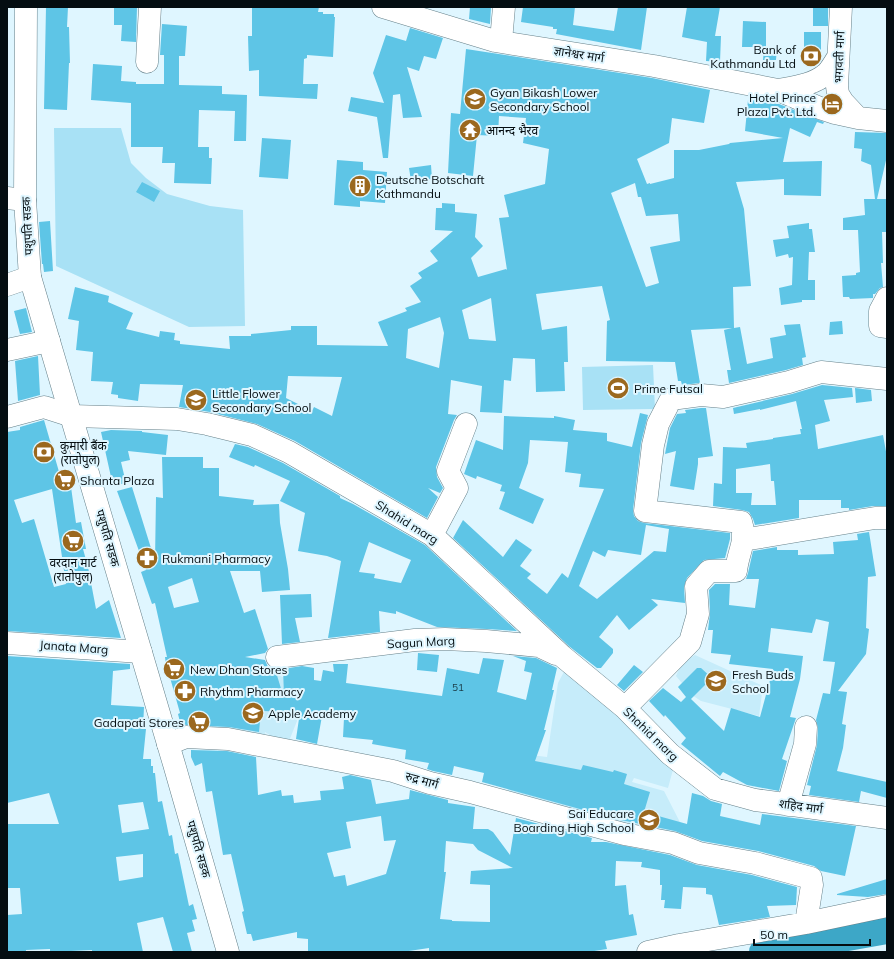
<svg xmlns="http://www.w3.org/2000/svg" width="894" height="959" viewBox="0 0 894 959" font-family="Mulish,'Noto Sans Devanagari',sans-serif">
  <style>
    .built { fill: #c6ecfa }
    .green { fill: #a8e1f5 }
    .lines { fill: none; stroke-linecap: round; stroke-linejoin: round }
    .river { stroke: #3da7c7; stroke-width: 28 }
    .building { fill: #5ec5e6; fill-rule: evenodd }
    .minor-casing { stroke: #66818a; stroke-width: 23 }
    .major-casing { stroke: #66818a; stroke-width: 23 }
    .minor { stroke: #fff; stroke-width: 22 }
    .major { stroke: #fff; stroke-width: 22 }
    .labels { text-anchor: middle; dominant-baseline: central; stroke-width: 4; stroke-linejoin: round; paint-order: stroke }
    .number-label { font-size: 10px; fill: #1a3b46 }
    .poi-label { font-size: 12px; fill: #040d11; stroke: #dff6ff; text-anchor: start }
    .street-label { font-size: 12px; fill: #040d11; stroke: #dff6ff }
  </style>
  <rect width="100%" height="100%" fill="#dff6ff"/>
  <path class="built" d="M695 655 763 686 759 716 701 701 692 695 676 676 682 663Z
    M567 666 674 766 668 788 634 778 632 782 664 791 684 830 680 844 619 827 620 815 615 833 505 805 515 753 547 757 558 683Z
    M276 674 285 678 297 721 289 741 284 744 265 732 264 739 212 733V706Z"/>
  <path class="green" d="M54 128H121L131 163 146 178 167 194 210 206 243 210 245 326 189 327 56 266Z
    M653 365 655 409 583 410 582 367Z"/>
  <g class="lines">
    <path class="river" d="M763 952 887 930"/>
  </g>
  <path class="building" d="M46 7H68L67 27H69L70 63H69L67 110 44 109Z
    M114 7H137L136 42 121 41 122 25H114Z
    M252 7H319L318 12H323V14H334V17H335L333 57 307 55V58L304 59 303 84H318L317 99 259 96V70L249 71 248 36H252Z
    M470 7H491L490 24 469 19Z
    M523 7H575L573 25 614 31 618 7H647L641 50 556 34 557 29H553V27L521 22Z
    M687 7H720L715 36H721L720 62 706 61 707 42 682 37Z
    M813 7H828V26H813Z
    M743 21 766 22V47H742Z
    M162 24 187 26 185 56H179V85L222 86V94L247 95 246 141H234L235 111 199 110 198 147H209V158H212L211 184 174 183 175 163H162L163 147H131V103L91 100 93 64 122 66 121 81 136 82V84H164V55H160Z
    M410 28 443 38 436 59 424 56 419 71 407 67 422 117 403 118 400 94 393 95 388 158H383L377 117 348 111 351 97 384 103 373 73 386 35 406 41Z
    M804 32H821V61L818 64H804Z
    M764 48H777L776 60H763Z
    M466 49 652 78 710 90 704 123 672 118 669 143 637 159 647 184 650 183V184L674 178V150H699L729 144 730 143 783 138 745 131 748 100 774 102 824 122 823 124 817 122 810 137 790 128 783 162 822 161 821 196 784 195V179L736 182 744 209 751 286 733 287 734 328 740 327 747 364 773 358 770 338 786 335 784 325 800 324 806 357 802 358 803 365 786 370 729 383 727 370H731L724 330 732 328 691 330 700 383 682 385 681 381H678L675 362 606 361 607 321 610 320 602 286 536 294 542 330 567 326 568 362H564L565 391 536 392 535 359 513 358 511 381 504 380 502 413 480 412 482 386 451 380 448 414 457 415 454 420 436 467 437 477 443 488 440 493 428 488 438 497 427 518 295 441 257 424 210 412 179 407 183 385 140 384 138 401 118 398V395L111 394 113 382 91 381 93 352 76 350 79 321 68 319 75 287 109 296 108 302 133 313 126 329 159 337 160 331 175 333 174 340 180 341V344L230 349 229 336H251V334L291 330V326H317V345L388 346 378 322 407 311 405 308 421 302 410 286 422 278 418 273 438 261 430 251 453 231 435 230 436 208H442V203L455 204V212L477 214 475 237 483 246 471 258 478 277 506 269 507 270 499 218 509 217 504 195 545 184 549 149 523 143 526 118 499 116 498 136 477 135 473 176 448 173 451 113 460 114ZM635 183 638 197H641L646 216 678 214 680 241 650 247 659 283 646 287 611 193ZM491 298 496 341 469 339 462 310ZM440 317 444 333 439 368 406 358 408 329ZM288 376 342 377 332 416 314 407 312 411 286 398Z
    M855 132 887 133V156L877 199H887V232H882L883 263H881L883 287 880 288 875 294H873V298L850 299 849 297H843L842 276 856 275V273L860 272 858 230H843V218L865 215 864 199H875L871 165 861 161 862 149 854 148Z
    M262 138 291 140 288 179 259 177Z
    M337 160 363 162V170L387 172 385 203 360 201V207L334 205Z
    M431 165 432 179 411 181 409 168Z
    M142 182 160 191 154 202 136 192Z
    M50 221 53 271 44 272 43 264H42L39 222Z
    M809 223V229H812L815 252H809L808 280H815V300H802V302L781 305 779 288 792 285 793 257 789 258 788 254 776 257 773 240 789 238 787 226Z
    M26 308 32 332 20 334 14 311Z
    M842 321 843 334 829 335 830 322Z
    M38 356 40 395 18 401 15 361Z
    M822 385 852 388 853 397 824 400 830 421 815 425 818 449 883 435 887 457V506H873L849 510V508H841V500H799V518L755 525 753 519 749 512 742 510 713 506 714 483 722 484 723 447 747 448 746 443 773 439V438L801 434 800 429H802L796 401 760 410V409L734 414 733 408 792 394ZM770 464 771 481H774L776 505H751L752 493H736V469Z
    M855 388 871 390 872 401 856 403Z
    M701 408H706L713 456 698 458V464L694 490 670 486 676 451 665 454 670 428 677 414 686 413 685 410Z
    M640 413 648 415 641 443 633 510 634 516 638 521 644 523 730 533V539L725 558 704 560 687 578 684 587 685 603 651 599 658 605 629 630 617 615 599 637 613 649V653L601 668H597L570 647 453 538 463 520 503 557 516 539 532 550 520 566 531 574 527 578 547 594 562 573 568 578 604 489 579 487 581 474 565 472 568 442 530 440 528 463 519 488 544 499 533 524 499 509 505 492 500 491 502 485 477 476 476 479 464 474 476 440 503 450 504 416 554 418V416L575 420 573 430 607 433V441L632 447ZM646 525 669 529 666 552 654 551 597 599 579 586 593 551 605 557 608 550 641 555Z
    M44 420 64 489 71 487 76 523 81 522 86 549H83L88 567 96 609 109 600 121 638 7 631V432L20 430V427ZM52 489 66 584 54 587 34 519 22 523 14 500Z
    M111 430 142 431V432L168 435 166 455 128 451 130 460 121 462 126 483 113 486 101 432Z
    M235 444 248 447 283 463 340 496V498L353 504 425 545 517 631 487 629 437 627 396 611V614L379 611 380 632 328 638 341 561 327 556 298 551 305 513 280 501 290 481 255 465 254 467 229 457ZM369 542 411 560 401 583 374 578 375 574 359 572Z
    M162 457H203V468H219V496L254 500 253 505 279 504 280 523 288 569 290 590 262 592 260 571H230L244 613 255 609 268 649 265 653 245 657 265 660 268 667 275 669 283 695H284L283 669 302 666 314 668V680L321 681 323 670 334 672 333 664H348L346 683 442 696 447 668 479 674 483 658 504 660 497 692 526 700 532 673 524 671 526 661 513 656 536 658 557 668 552 690H554L544 730H546L535 761 581 770 583 765 613 772 614 770 627 774 624 784 650 792 644 812 687 824 692 793 703 796 711 801 722 804 720 816 760 825 762 814 856 826 845 876 821 871 814 866 758 851 702 841 675 831 621 820 622 817 599 810 598 814 482 782 484 773 454 766 452 775 433 771 427 769 429 763 405 759 406 750 372 744 373 740 343 737 344 718 322 716 317 744 296 739 300 712 261 711 259 732 229 727 187 725 181 726 178 714 180 713 169 674H167L165 657H167L155 603 152 604 141 572 146 570 117 491 132 487 155 561 156 497 163 498ZM192 578 199 602 174 608 168 587Z
    M869 532 876 576 868 577 866 628 869 629 866 654 838 691 847 692 842 724 846 725 843 748 837 771 887 782V798L861 791 859 802 809 795 811 786 807 785 817 745 818 728 816 720 823 693 830 694 835 662 823 661 829 622 816 619 812 633 771 628 768 652 803 656 800 679 790 717 796 718 782 759 787 761 779 791 747 785 723 772 720 776 681 744 686 738 665 715 664 717 649 701 663 688 681 702 686 697 678 687 697 668H701L712 678 691 699 724 731 731 708 760 717 773 669 729 664 731 655 711 653 713 630H708L710 613 709 590 715 584H730L729 605 755 608 759 579H746L748 573 753 551 777 547V550H798V555L834 554 833 542 858 540 857 534Z
    M311 594 312 617 295 618 300 642 282 644 280 595Z
    M418 653 439 655 437 672 417 670Z
    M7 656 130 664V669L113 671 111 705 144 707 143 729H146L143 759H151V766H153V773H155L158 802 162 801 169 836 172 835 175 854 178 853 189 906 193 904 197 919 192 920 195 931 187 933 192 952H173L163 917 137 923 143 952H92V950L50 952V949L26 950V952H7V915L22 914 20 888H7V824H59L49 793 7 803ZM143 802 149 829 122 833 118 805ZM143 854V877L119 881 116 857Z
    M634 665 643 672 624 691 617 685Z
    M191 750 227 751 256 757 258 795 281 790 282 796 293 795 294 803 321 800 320 791 344 789 342 777 350 775 371 780 376 804 409 799 410 790 448 800V803L475 807 473 829H488L493 832 510 855 516 818 592 838 591 842H606L670 855 697 865 752 875 797 887 796 905 767 906 770 917 719 925 712 895 706 894V888L683 887 681 909 664 908 665 900H661L662 885H660V870L641 867 642 862 616 861 615 886 626 885 629 915 633 914 637 935 605 941 607 949 588 952H429V948L402 952H308V939L297 938V932L253 941 251 934H247L242 912 244 911 231 854 223 855 212 791 206 792 202 763 195 766 191 757ZM381 816 384 841 396 840 386 874 347 886 345 875 334 877 327 853 351 848 346 822ZM446 841 473 844 478 850 513 868 471 871 470 884 490 885V922L452 921V920L440 919 446 872H444Z
    M887 879V894L868 897 837 895V894Z"/>
  <g class="lines">
    <g class="minor-casing">
      <path id="minor" d="M501 41 504 7
        M147 62 150 7
        M7 198 25 200
        M7 285 30 277
        M887 298 880 311V326L887 327
        M7 350 49 341
        M7 417 44 407 72 416 177 419 207 424 252 435 289 452 432 535 562 656 625 708 670 754 715 789 755 800 887 818
        M432 535 457 488 448 471 466 424
        M743 540V530L741 522 645 511 653 445 658 424 671 399 701 395 723 397 789 382 821 372 887 379
        M7 643 141 652
        M277 657 415 640 445 639 486 641 539 646 556 654
        M625 708 690 642 698 614 696 586 709 571H736C737 560 741 551 743 540L875 518H887
        M168 744 186 737 228 739 393 771 430 783 470 792 624 834 673 843 699 853 755 863 811 878 812 885 806 923
        M788 805 805 744 806 727
        M648 952 679 945 806 923 887 906"/>
    </g>
    <g class="major-casing">
      <path id="major" d="M26 7 25 200 30 277 174 764 228 952
        M383 7 495 41 654 66 778 90 820 108 835 113 858 118
        M841 7 837 86 838 94 843 102 858 118 887 121
        M778 90C795 87 814 85 827 73 831 69 835 62 838 57"/>
    </g>
    <use href="#minor" class="minor"/>
    <use href="#major" class="major"/>
  </g>
  <defs>
    <g id="bank-disc" transform="scale(1.15)"><circle r="9.5" fill="#9b681e" stroke="#dff6ff"/><path d="M-6-4H6V4H-6ZM0-2.3a2.3 2.3 0 1 0 0 4.6a2.3 2.3 0 1 0 0-4.6Z" fill="#fff"/></g>
    <g id="school-disc" transform="scale(1.15)"><circle r="9.5" fill="#9b681e" stroke="#dff6ff"/><path d="M0-5L7-2L0 1L-7-2ZM-4 1L0 2.5L4 1V4Q0 6-4 4Z" fill="#fff"/></g>
    <g id="hotel-disc" transform="scale(1.15)"><circle r="9.5" fill="#9b681e" stroke="#dff6ff"/><path d="M-6-4.5h1.5V1H6V5H4.5V3h-9V5H-6ZM-4 0a1.8 1.8 0 1 1 3.6 0ZM.5 0V-2.5h3Q6-2.5 6 0Z" fill="#fff"/></g>
    <g id="temple-disc" transform="scale(1.15)"><circle r="9.5" fill="#9b681e" stroke="#dff6ff"/><path d="M0-6L5-2H3V0L6.5 2.5H4V6H1.5V3h-3V6H-4V2.5H-6.5L-3 0V-2H-5Z" fill="#fff"/></g>
    <g id="building-disc" transform="scale(1.15)"><circle r="9.5" fill="#9b681e" stroke="#dff6ff"/><path d="M-4-6H4V6H1V3H-1V6H-4ZM-2.5-4.3h1.7v1.8h-1.7ZM.8-4.3h1.7v1.8H.8ZM-2.5-1h1.7V.8h-1.7ZM.8-1h1.7V.8H.8Z" fill="#fff"/></g>
    <g id="stadium-disc" transform="scale(1.15)"><circle r="9.5" fill="#9b681e" stroke="#dff6ff"/><path d="M0-5a6.5 5 0 1 0 0 10a6.5 5 0 1 0 0-10ZM-3.5-1.8h7v3.6h-7Z" fill="#fff"/></g>
    <g id="supermarket-disc" transform="scale(1.15)"><circle r="9.5" fill="#9b681e" stroke="#dff6ff"/><path d="M-6-5.5h2.5l.6 2H6L4.5 2H-2.5L-4.4-4H-6ZM-1.5 3.2a1.3 1.3 0 1 0 .1 0ZM3 3.2a1.3 1.3 0 1 0 .1 0Z" fill="#fff"/></g>
    <g id="pharmacy-disc" transform="scale(1.15)"><circle r="9.5" fill="#9b681e" stroke="#dff6ff"/><path d="M-2-6h4v4h4v4h-4v4h-4v-4h-4v-4h4Z" fill="#fff"/></g>
  </defs>
  <g fill-rule="evenodd">
    <use href="#bank-disc" x="811" y="56"/>
    <use href="#school-disc" x="475" y="99"/>
    <use href="#hotel-disc" x="832" y="104"/>
    <use href="#temple-disc" x="470" y="130"/>
    <use href="#building-disc" x="360" y="186"/>
    <use href="#stadium-disc" x="618" y="388"/>
    <use href="#school-disc" x="196" y="400"/>
    <use href="#bank-disc" x="44" y="452"/>
    <use href="#supermarket-disc" x="65" y="480"/>
    <use href="#supermarket-disc" x="73" y="541"/>
    <use href="#pharmacy-disc" x="147" y="558"/>
    <use href="#supermarket-disc" x="174" y="669"/>
    <use href="#school-disc" x="716" y="681"/>
    <use href="#pharmacy-disc" x="185" y="691"/>
    <use href="#school-disc" x="253" y="713"/>
    <use href="#supermarket-disc" x="199" y="722"/>
    <use href="#school-disc" x="649" y="820"/>
  </g>
  <g class="labels">
    <g class="number-label">
      <text x="458" y="687">51</text>
    </g>
    <g class="poi-label">
      <text x="796" y="49" text-anchor="end">Bank of<tspan x="796" dy="14">Kathmandu Ltd</tspan></text>
      <text x="490" y="92">Gyan Bikash Lower<tspan x="490" dy="14">Secondary School</tspan></text>
      <text x="816" y="97" text-anchor="end">Hotel Prince<tspan x="816" dy="14">Plaza Pvt. Ltd.</tspan></text>
      <text x="486" y="130">आनन्द भैरव</text>
      <text x="376" y="179">Deutsche Botschaft<tspan x="376" dy="14">Kathmandu</tspan></text>
      <text x="634" y="388">Prime Futsal</text>
      <text x="212" y="393">Little Flower<tspan x="212" dy="14">Secondary School</tspan></text>
      <text x="60" y="445">कुमारी बैंक<tspan x="60" dy="14">(रातोपुल)</tspan></text>
      <text x="80" y="480">Shanta Plaza</text>
      <text x="162" y="558">Rukmani Pharmacy</text>
      <text x="73" y="562" text-anchor="middle">वरदान मार्ट<tspan x="73" dy="14">(रातोपुल)</tspan></text>
      <text x="190" y="669">New Dhan Stores</text>
      <text x="732" y="674">Fresh Buds<tspan x="732" dy="14">School</tspan></text>
      <text x="200" y="691">Rhythm Pharmacy</text>
      <text x="268" y="713">Apple Academy</text>
      <text x="184" y="722" text-anchor="end">Gadapati Stores</text>
      <text x="634" y="813" text-anchor="end">Sai Educare<tspan x="634" dy="14">Boarding High School</tspan></text>
    </g>
    <g class="street-label">
      <text transform="translate(579 54) rotate(9)">ज्ञानेश्वर मार्ग</text>
      <text transform="translate(839 57) rotate(-88)">भगवती मार्ग</text>
      <text transform="translate(27 226) rotate(-93)">पशुपति सडक</text>
      <text transform="translate(407 522) rotate(32)">Shahid marg</text>
      <text transform="translate(108 538) rotate(74)">पशुपति सडक</text>
      <text transform="translate(421 642) rotate(-3)">Sagun Marg</text>
      <text transform="translate(74 647) rotate(4)">Janata Marg</text>
      <text transform="translate(651 734) rotate(44)">Shahid marg</text>
      <text transform="translate(422 780) rotate(16)">रुद्र मार्ग</text>
      <text transform="translate(801 806) rotate(8)">शहिद मार्ग</text>
      <text transform="translate(199 849) rotate(74)">पशुपति सडक</text>
    </g>
  </g>
  <rect width="894" height="959" fill="none" stroke="#040d11" stroke-width="16"/>
  <path d="M754 939v6h116v-6" fill="none" stroke="#040d11" stroke-width="2"/>
  <text x="760" y="939" font-size="12" fill="#040d11" stroke="#dff6ff" stroke-width="3" paint-order="stroke">50 m</text>
</svg>
